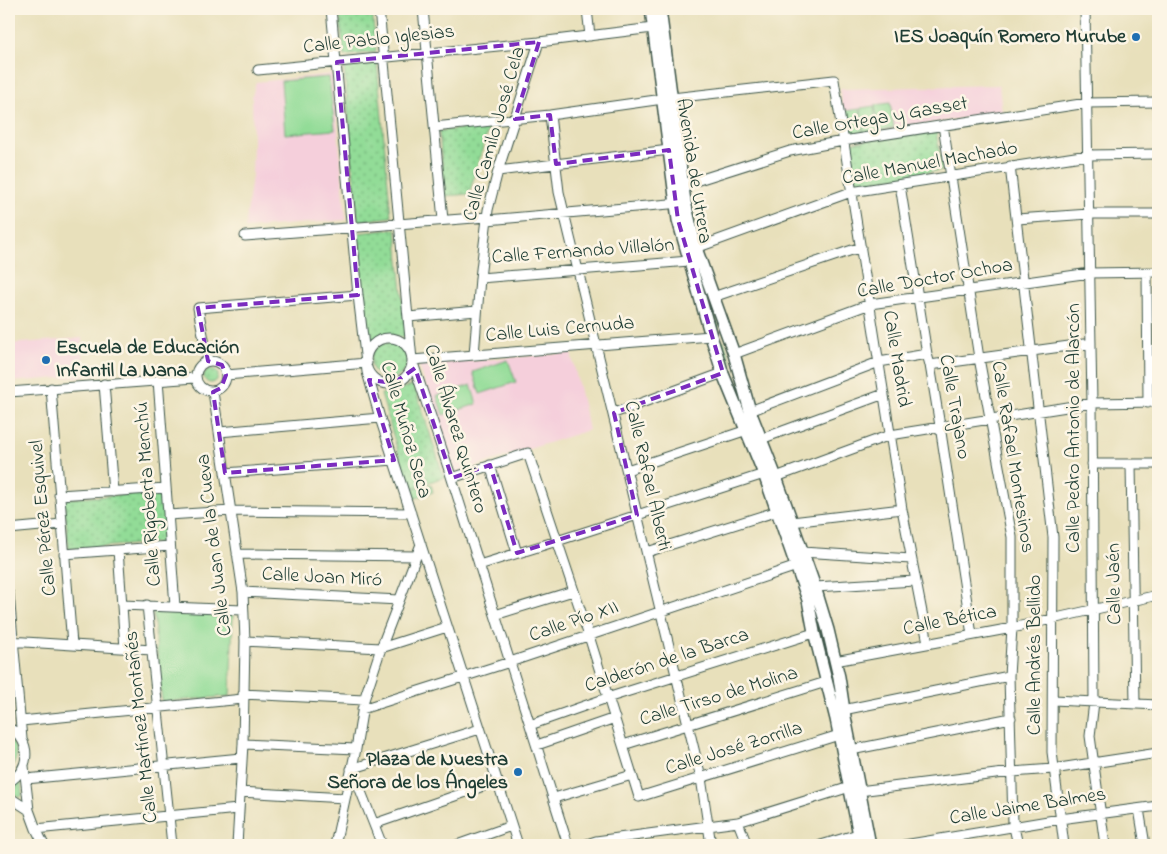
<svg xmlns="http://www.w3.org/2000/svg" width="1167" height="854" viewBox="0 0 1167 854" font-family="'Indie Flower',sans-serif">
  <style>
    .built { fill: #f5cfdb }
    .grass { fill: url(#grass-dots); stroke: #588c66 }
    .garden { fill: #92dc97; stroke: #588c66 }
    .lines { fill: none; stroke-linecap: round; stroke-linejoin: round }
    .minor-casing { stroke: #3d5548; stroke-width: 11 }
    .tertiary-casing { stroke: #3d5548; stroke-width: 14 }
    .minor { stroke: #fff; stroke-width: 9 }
    .tertiary { stroke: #fff; stroke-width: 11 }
    .marked { fill: none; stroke: #7b2cbf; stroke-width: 4; stroke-dasharray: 10 6; stroke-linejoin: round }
    .poi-dot { fill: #1f6fb2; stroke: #fcf5e5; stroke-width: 2 }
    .labels { text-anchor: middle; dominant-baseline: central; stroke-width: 5; stroke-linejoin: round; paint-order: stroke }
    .poi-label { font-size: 20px; font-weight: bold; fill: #1f3d34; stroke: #fcf5e5; text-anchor: end }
    .street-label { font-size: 20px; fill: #1f3d34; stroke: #fcf5e5 }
  </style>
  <defs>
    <pattern id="grass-dots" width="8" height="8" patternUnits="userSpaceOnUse" patternTransform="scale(1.25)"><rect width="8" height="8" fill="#92dc97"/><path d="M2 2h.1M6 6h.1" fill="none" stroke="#77b47c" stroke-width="1.8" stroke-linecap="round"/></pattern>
  </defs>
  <rect width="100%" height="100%" fill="#fcf5e5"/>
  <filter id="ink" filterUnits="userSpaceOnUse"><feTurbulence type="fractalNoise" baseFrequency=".02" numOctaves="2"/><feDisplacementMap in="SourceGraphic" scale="10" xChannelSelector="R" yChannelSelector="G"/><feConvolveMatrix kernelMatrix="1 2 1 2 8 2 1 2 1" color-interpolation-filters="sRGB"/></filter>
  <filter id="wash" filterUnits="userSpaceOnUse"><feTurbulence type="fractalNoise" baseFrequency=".0096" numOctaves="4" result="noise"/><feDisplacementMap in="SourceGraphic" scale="20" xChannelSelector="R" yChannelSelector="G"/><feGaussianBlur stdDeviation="1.12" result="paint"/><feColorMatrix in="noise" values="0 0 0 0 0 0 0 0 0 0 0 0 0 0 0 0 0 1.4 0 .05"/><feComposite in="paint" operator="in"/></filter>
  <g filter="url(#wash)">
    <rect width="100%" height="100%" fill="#e8e0bb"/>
    <path class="built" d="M333 74 346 220 245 228 252 175 253 142 252 96 256 82Z
      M999 85 1002 112 847 137 840 89Z
      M82 338 85 376 9 382V344Z
      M571 353 589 430 454 473 419 365Z"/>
    <path class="grass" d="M339 9H372L376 52 344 56Z
      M377 63 391 217 358 221 344 68Z
      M489 126 469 194 445 196 439 131Z
      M936 130 942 170 856 184 850 143Z
      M396 229 406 335 402 337 386 334 369 341 367 340 358 233Z
      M704 287 719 327 713 329 703 288Z
      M720 340 724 341 732 365 730 367 726 366 718 343Z
      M371 361a18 18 0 1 1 36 0a18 18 0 1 1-36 0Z
      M204 376a7 7 0 1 1 14 0a7 7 0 1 1-14 0Z
      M414 385 444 477 409 489 381 394Z
      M431 484 433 492 414 499 411 490Z
      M163 492 167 542 69 549 64 499Z
      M9 738C19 748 19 760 9 770Z
      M19 782 21 783 22 795 20 798 9 790V787Z"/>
    <path class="garden" d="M329 77 335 130 285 134 281 81Z
      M890 103 894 128 878 131 875 105Z
      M874 106 877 131 864 133 861 108Z
      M860 109 863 133 849 135 845 111Z
      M508 360 516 382 480 394 473 372Z
      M471 385 477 404 443 415 437 396Z
      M153 612 233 615 230 696 162 702Z"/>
  </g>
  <g filter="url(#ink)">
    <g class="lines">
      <g class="minor-casing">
        <path id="minor" d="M331 9 358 295 367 372 380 418 518 845
          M379 9 412 360 451 476 568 845
          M423 9 443 220
          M587 9 590 36
          M1085 9 1092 403 1094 702 1090 736 1105 845
          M258 70 539 42 653 28
          M672 98 834 80 902 509 928 643
          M550 115 559 192 701 778 711 845
          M943 125 979 358 1012 537V628L1009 676 1013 823 1018 845
          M434 127 550 115 663 99
          M1010 166 1053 537 1052 752 1064 845
          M498 171 669 150
          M683 185 790 151 843 141 1087 103 1158 102
          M900 185 927 354 930 365 940 426 972 635
          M1017 219 1089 214H1158
          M487 220 681 203
          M245 236 487 217
          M696 248 851 192 1088 155 1158 154
          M1147 272 1148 403
          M480 278 689 261
          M713 297 861 247
          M408 317 477 311
          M366 361a23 23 0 1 1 46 0a23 23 0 1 1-46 0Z
          M734 354 870 304 1090 273 1158 272
          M474 355 480 278 488 210 498 171 539 42
          M412 360 711 336
          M196 376a15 15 0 1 1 30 0a15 15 0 1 1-30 0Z
          M208 361 198 308 358 295
          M930 365 1091 343
          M226 375 367 363
          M158 380 175 606
          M104 384 113 492
          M51 388 72 644
          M9 392 195 378
          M213 392 243 592 245 641 243 744 237 845
          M750 411 879 362 927 354
          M614 413 723 373
          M219 432 380 418
          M761 439 884 394
          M1092 464H1158
          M1131 464 1135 704
          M490 465 517 553
          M627 470 747 430
          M225 473 394 460
          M776 477 890 435 1092 403 1158 402
          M452 478 528 453 589 636 639 797 839 735
          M59 495 166 488
          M168 515 231 511 411 513
          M792 522 902 509
          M9 529 62 524
          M118 550 125 648
          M647 552 778 511
          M802 552 911 559
          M64 554 170 546
          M237 554 416 556
          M479 565 557 541 764 474
          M815 587 915 581
          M243 592 399 600
          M9 594 22 739
          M122 605 243 610
          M147 605 172 845
          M495 615 573 591
          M9 641 152 650
          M245 641 381 648 447 627
          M835 661 1012 628 1158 595
          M243 694 364 700
          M1053 700 1158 705
          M362 709 510 662 797 566
          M843 710 1009 676
          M21 721 243 699
          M530 725 607 698 814 633
          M9 728C32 740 31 769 9 782
          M243 744 356 749
          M537 745 615 718
          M623 745 826 682
          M851 750 1011 718
          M24 766 29 810 36 829 44 845
          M351 769 480 729
          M352 769 382 845
          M26 779 241 758
          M859 791 1012 772 1053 769 1158 753
          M240 792 345 798
          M9 797 29 810
          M554 798 632 775
          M1139 809 1145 845
          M738 822 747 845
          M374 824 498 781
          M36 829 238 809
          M335 845 356 749 364 700 381 648 421 544
          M457 845 511 826
          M584 845 596 841 738 822 850 787
          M821 845 858 834
          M904 845 1060 819 1158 806"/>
      </g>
      <g class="tertiary-casing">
        <path id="tertiary" d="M651 9 678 220 711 336 723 374 764 474 808 600 814 632 836 719 861 845
          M660 9 685 202 696 248 734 354 750 411 776 477 815 587 828 630 839 677 845 717 870 845"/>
      </g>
      <use href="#minor" class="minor"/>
      <use href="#tertiary" class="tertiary"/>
    </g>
  </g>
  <path class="marked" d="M539 42 515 119 550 115 556 164 669 150 678 220 723 373 614 413 637 515 517 553 490 465 452 478 415 368 394 383 369 380 394 460 225 473 213 392 221 388 226 375 222 365 208 361 198 308 358 295 337 62Z"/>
  <g class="poi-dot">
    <circle cx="1136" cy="37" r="5"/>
    <circle cx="46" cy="360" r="5"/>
    <circle cx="518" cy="772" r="5"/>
  </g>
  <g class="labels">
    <g class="poi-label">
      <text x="1126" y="37">IES Joaquín Romero Murube</text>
      <text x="56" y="348" text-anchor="start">Escuela de Educación<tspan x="56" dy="23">Infantil La Nana</tspan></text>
      <text x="508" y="760">Plaza de Nuestra<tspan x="508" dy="23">Señora de los Ángeles</tspan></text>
    </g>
    <g class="street-label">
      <text transform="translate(379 40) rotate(-6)">Calle Pablo Iglesias</text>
      <text transform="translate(880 119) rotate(-10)">Calle Ortega y Gasset</text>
      <text transform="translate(495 134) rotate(-74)">Calle Camilo José Cela</text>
      <text transform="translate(930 164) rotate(-10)">Calle Manuel Machado</text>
      <text transform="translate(693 171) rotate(81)">Avenida de Utrera</text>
      <text transform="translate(583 252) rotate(-4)">Calle Fernando Villalón</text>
      <text transform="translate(935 279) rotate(-10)">Calle Doctor Ochoa</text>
      <text transform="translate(560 330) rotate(-5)">Calle Luis Cernuda</text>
      <text transform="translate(896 359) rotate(81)">Calle Madrid</text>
      <text transform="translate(954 407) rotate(80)">Calle Trajano</text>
      <text transform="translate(1074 428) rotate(-90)">Calle Pedro Antonio de Alarcón</text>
      <text transform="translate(455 429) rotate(73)">Calle Álvarez Quintero</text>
      <text transform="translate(405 430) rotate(74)">Calle Muñoz Seca</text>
      <text transform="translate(1012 457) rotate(81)">Calle Rafael Montesinos</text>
      <text transform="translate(647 476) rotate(77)">Calle Rafael Alberti</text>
      <text transform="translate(149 494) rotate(-94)">Calle Rigoberta Menchú</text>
      <text transform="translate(44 518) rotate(-95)">Calle Pérez Esquivel</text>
      <text transform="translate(215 545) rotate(-97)">Calle Juan de la Cueva</text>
      <text transform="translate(322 578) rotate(3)">Calle Joan Miró</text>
      <text transform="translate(1115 584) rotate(-91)">Calle Jaén</text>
      <text transform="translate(950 621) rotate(-11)">Calle Bética</text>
      <text transform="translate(574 622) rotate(-19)">Calle Pío XII</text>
      <text transform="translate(1035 655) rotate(-90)">Calle Andrés Bellido</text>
      <text transform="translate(667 661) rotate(-18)">Calderón de la Barca</text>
      <text transform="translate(719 697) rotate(-17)">Calle Tirso de Molina</text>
      <text transform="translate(142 727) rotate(-96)">Calle Martínez Montañés</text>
      <text transform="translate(734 749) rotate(-17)">Calle José Zorrilla</text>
      <text transform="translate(1028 807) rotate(-9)">Calle Jaime Balmes</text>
    </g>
  </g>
  <rect width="1167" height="854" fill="none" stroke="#fcf5e5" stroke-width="30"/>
</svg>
